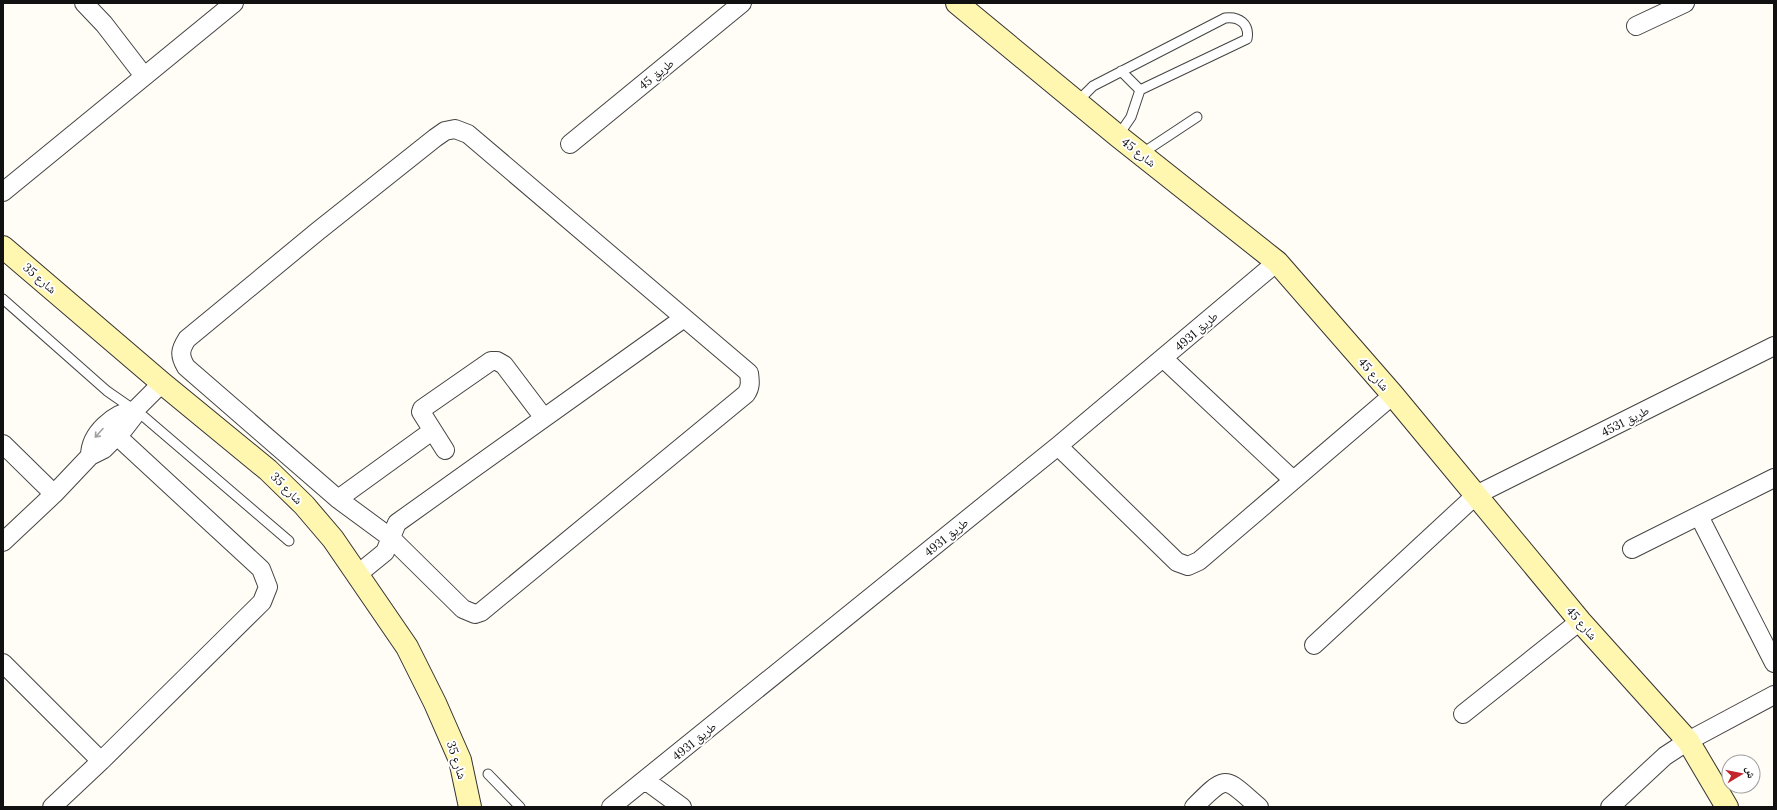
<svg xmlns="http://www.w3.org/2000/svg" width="1777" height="810" viewBox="0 0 1777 810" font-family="Lora,'Noto Naskh Arabic',serif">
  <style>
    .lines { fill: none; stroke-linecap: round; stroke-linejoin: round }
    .lane-casing { stroke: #444; stroke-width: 11 }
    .street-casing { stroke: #444; stroke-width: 20 }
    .secondary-casing { stroke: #333; stroke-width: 24 }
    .lane { stroke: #fff; stroke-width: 9 }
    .street { stroke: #fff; stroke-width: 18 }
    .secondary { stroke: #fff6b0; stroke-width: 22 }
    .oneway { stroke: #a0a0a0 }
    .labels { text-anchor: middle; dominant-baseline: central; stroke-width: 4; stroke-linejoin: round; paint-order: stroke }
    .street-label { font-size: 12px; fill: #111; stroke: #fff }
  </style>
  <rect width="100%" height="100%" fill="#fffdf5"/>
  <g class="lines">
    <g class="lane-casing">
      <path id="lane" d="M1121 71 1140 90
        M1078 101 1093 86 1225 18C1239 16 1250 24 1247 39L1140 90 1131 117 1118 136
        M1141 154 1197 117
        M3 299 107 391 143 416 289 541
        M488 774 520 807"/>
    </g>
    <g class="street-casing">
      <path id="street" d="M84 3 104 24 144 76
        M1636 26 1685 3
        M455 129 468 134 749 373C750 381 751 387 746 394L481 612 475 614 463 609 391 538 338 499 186 367C179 355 180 350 187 339L318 231 435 138 445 131Z
        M570 144 742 3
        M3 192 234 3
        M1164 359 1293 480
        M3 444 54 494
        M1058 446 1177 562 1188 566 1199 561 1393 395
        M445 450 421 412 422 409 491 361H497L504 365 544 418
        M90 456C90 433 114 413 135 410
        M338 499 432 431
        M1699 516 1774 663
        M3 542 54 494 90 456 104 449 124 429 134 416 135 410 162 383
        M1632 549 1774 478
        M358 574 385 552 397 523 684 318
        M1314 645 1476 495 1774 346
        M3 663 101 761
        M1463 714 1580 621
        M645 780 682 807
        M52 807 101 761 262 602 268 587 261 569 117 436
        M611 807 1058 446 1277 262
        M1194 807C1228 773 1224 777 1259 807
        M1610 807 1665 756 1688 741 1774 695"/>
    </g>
    <g class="secondary-casing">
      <path id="secondary" d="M957 3 1118 136 1277 262 1393 395 1580 621 1688 741 1727 807
        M3 247 162 383 268 470 304 505 333 539 407 647 435 703 460 760 470 807"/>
    </g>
    <use href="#lane" class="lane"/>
    <use href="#street" class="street"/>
    <use href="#secondary" class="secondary"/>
  </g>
  <defs><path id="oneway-shaft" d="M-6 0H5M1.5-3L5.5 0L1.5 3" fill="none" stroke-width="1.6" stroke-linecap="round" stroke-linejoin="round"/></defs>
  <use class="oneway" href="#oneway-shaft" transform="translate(99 433) rotate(132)"/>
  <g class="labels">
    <g class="street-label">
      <text transform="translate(656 74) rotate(-39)">طريق 45</text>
      <text transform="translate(1139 152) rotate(38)">شارع 45</text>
      <text transform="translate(40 278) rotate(41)">شارع 35</text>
      <text transform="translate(1196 331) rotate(-41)">طريق 4931</text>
      <text transform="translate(1374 374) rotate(49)">شارع 45</text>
      <text transform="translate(1625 421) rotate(-27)">طريق 4531</text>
      <text transform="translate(287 488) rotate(45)">شارع 35</text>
      <text transform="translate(946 537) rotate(-39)">طريق 4931</text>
      <text transform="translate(1582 623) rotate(49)">شارع 45</text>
      <text transform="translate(694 741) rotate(-39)">طريق 4931</text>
      <text transform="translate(457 760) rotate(72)">شارع 35</text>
    </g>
  </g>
  <rect width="1777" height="810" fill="none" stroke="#111111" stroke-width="8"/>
  <g transform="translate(1741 774) rotate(80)"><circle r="19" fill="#ffffff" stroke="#a0a0a0"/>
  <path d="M0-3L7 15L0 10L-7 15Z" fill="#c4262e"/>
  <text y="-6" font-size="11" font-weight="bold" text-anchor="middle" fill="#111111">ش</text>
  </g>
</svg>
